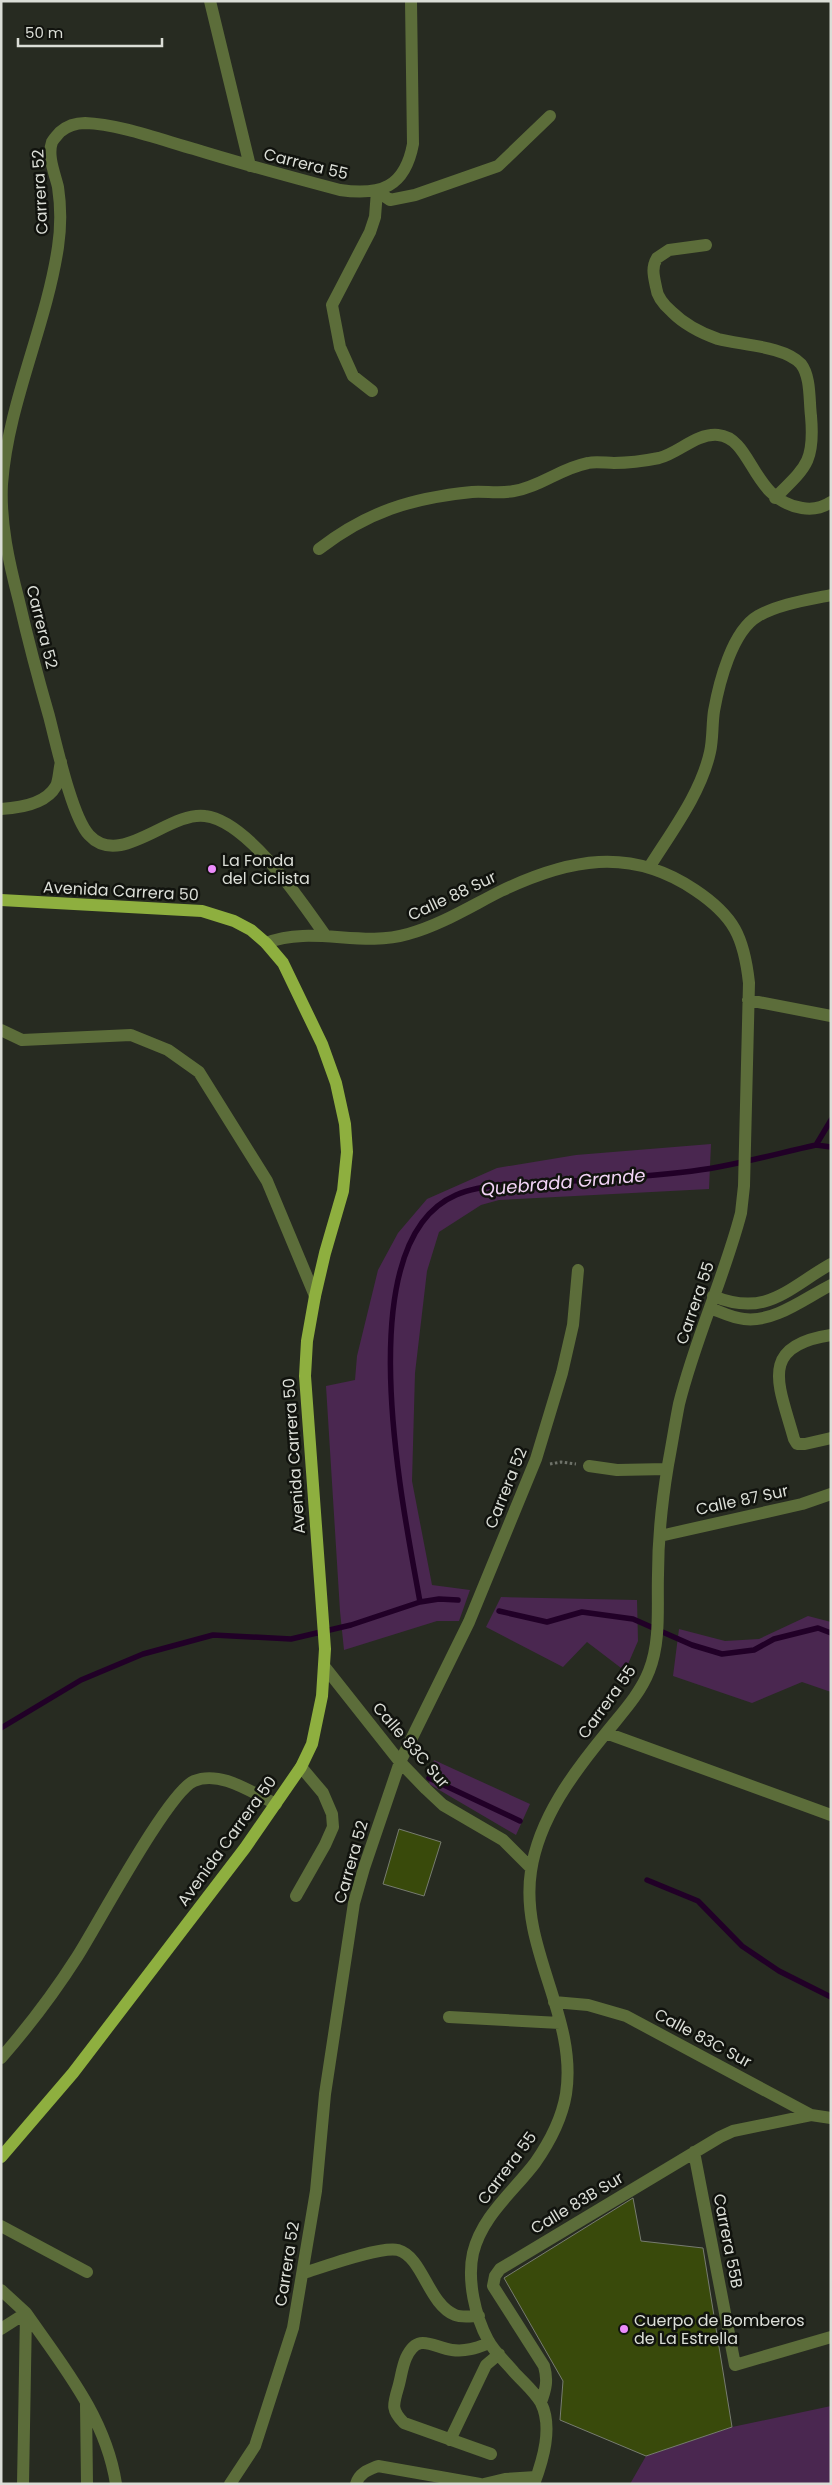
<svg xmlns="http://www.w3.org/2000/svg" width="832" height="2485" viewBox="0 0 832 2485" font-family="Poppins,sans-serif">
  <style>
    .green { fill: #4a2750 }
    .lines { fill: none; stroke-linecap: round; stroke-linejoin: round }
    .stream { stroke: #210027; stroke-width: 5.5 }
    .building { fill: #394a0b; stroke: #777c70 }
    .path { stroke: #6f736a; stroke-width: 3; stroke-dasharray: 2.5 2.5; stroke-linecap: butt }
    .minor { stroke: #5c6d3a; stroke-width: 12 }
    .major { stroke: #8eaf3f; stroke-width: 12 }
    .poi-dot { fill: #ec8cfb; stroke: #11130e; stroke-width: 2 }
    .labels { text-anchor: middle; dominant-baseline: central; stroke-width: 5; stroke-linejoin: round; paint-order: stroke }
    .street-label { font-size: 16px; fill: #dbded7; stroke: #11130e }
    .poi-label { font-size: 16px; fill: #dbded7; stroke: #11130e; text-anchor: start }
    .water-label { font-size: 18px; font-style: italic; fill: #f1d3f5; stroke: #11130e }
  </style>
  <rect width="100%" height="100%" fill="#272b21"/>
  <path class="green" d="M711 1144 709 1189 499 1200 481 1205 439 1232 427 1271 415 1373 412 1481 432 1585 470 1590 459 1621H437L344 1650 340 1611 326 1386 355 1380 357 1356 378 1270 398 1233 427 1199 497 1168 576 1155Z
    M501 1597 637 1600 638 1641 625 1671 587 1642 563 1667 486 1627Z
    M808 1616 831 1622V1692L802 1682 752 1703 673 1676 679 1629 725 1641 759 1639Z
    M434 1760 530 1804 516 1835 429 1784Z
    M831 2406V2484H630L646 2456 732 2427Z"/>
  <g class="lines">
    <path class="stream" d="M816 1145 831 1120
      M420 1602C404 1511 346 1242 456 1195 494 1179 564 1183 607 1179 644 1176 682 1174 718 1167 751 1161 784 1152 816 1145L831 1147
      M499 1611 547 1622 582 1612 633 1619 692 1645 722 1654 754 1650 774 1639 818 1628 831 1633
      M1 1728 81 1680 143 1654 213 1635 291 1639 351 1625 420 1602 439 1599 458 1600
      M429 1778 520 1821
      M647 1880 698 1901 742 1946 779 1971 831 1997"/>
  </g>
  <path class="building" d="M399 1829 441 1842 424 1896 383 1884Z
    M633 2198 641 2241 703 2248 732 2427 646 2456 560 2420 563 2381 504 2278Z"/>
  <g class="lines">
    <path class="path" d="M550 1464 561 1462 576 1464"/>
    <path class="minor" d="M210 1 250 166
      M706 245 669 250 657 258C651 268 654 277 656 287 657 297 665 306 672 312 685 325 701 333 718 339 741 345 785 346 801 364 811 377 809 400 811 416 815 462 806 467 775 498
      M372 391 353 376 340 347 332 305 370 232 375 217 377 191 390 200 415 195 498 166 550 116
      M319 549C367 512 411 498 472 492 486 491 499 494 514 491 540 487 561 468 588 463 596 461 606 463 614 463 630 463 644 461 659 458 679 453 696 433 718 435 753 438 751 500 802 508 813 510 822 508 831 502
      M1 809C19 808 46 804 56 786 59 780 59 769 61 762
      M650 866C672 831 701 793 710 752 713 739 712 724 714 711 719 683 732 631 758 616 779 604 807 600 831 595
      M325 935C301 901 248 821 205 816 169 811 120 869 89 835 72 817 56 743 49 716 38 678 28 640 19 601 9 563 0 523 2 484 8 403 46 327 58 247 61 227 61 207 58 187 55 174 47 156 52 142 53 140 59 133 60 132 67 126 76 123 85 123 118 124 162 140 194 149 242 164 291 177 340 190 381 196 405 187 413 144L411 1
      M266 943C312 925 361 948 408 934 441 925 471 906 501 891 568 859 630 846 695 890 734 916 744 937 749 983L744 1186 741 1213C724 1278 695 1339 679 1404 675 1424 672 1444 668 1465 662 1501 658 1538 658 1575 657 1606 661 1641 649 1671 640 1694 622 1713 606 1733 574 1772 539 1818 531 1871 519 1948 578 2017 566 2094 562 2118 549 2143 535 2163 513 2192 482 2216 473 2253 467 2280 475 2316 488 2340 494 2352 506 2362 514 2372 523 2382 535 2392 541 2403 553 2427 543 2460 534 2484
      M748 1000 831 1016
      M1 1030 22 1040 131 1035 168 1050 199 1072 267 1181 315 1296
      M713 1296C767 1318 788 1288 831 1264
      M710 1308C721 1312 732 1318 744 1319 774 1323 805 1298 831 1285
      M831 1335C756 1346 780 1387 794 1439L797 1444H805L831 1438
      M589 1466 617 1470 667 1469
      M660 1536 802 1504 831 1494
      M324 1666 400 1762 426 1789 443 1805 503 1840 531 1868
      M606 1733 831 1815
      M296 1896 325 1845 333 1827 332 1814 323 1793 301 1767
      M554 2002 588 2005 626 2016 811 2115 831 2118
      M449 2017 560 2023
      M1 2058C29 2026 54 1993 77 1957 97 1926 168 1792 194 1781 221 1770 252 1793 276 1804
      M694 2152 735 2365 831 2337
      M1 2226 87 2272
      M304 2273C323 2267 380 2246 398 2250 423 2257 428 2304 455 2315 462 2318 472 2316 479 2316
      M1 2290 26 2313 1 2329
      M26 2313C63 2366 106 2418 116 2484
      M489 2343C476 2348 466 2352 452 2350 434 2348 418 2331 406 2358 402 2367 401 2378 398 2388 393 2405 391 2410 404 2423L491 2454
      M541 2402C546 2389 548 2380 544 2366L493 2286 495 2276 500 2269 720 2137 733 2131 811 2115
      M86 2404 87 2484
      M450 2440 486 2365 499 2354
      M23 2484 26 2313
      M230 2484 255 2446 293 2328 316 2191 325 2094 354 1903 364 1868 400 1762 469 1622 536 1459 562 1373 573 1325 578 1270
      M356 2484C359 2473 368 2470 378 2466L480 2484
      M484 2484 505 2479 536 2477"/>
    <path class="major" d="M1 900 202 911 234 921 251 930 266 943 283 963 322 1044 336 1083 345 1124 347 1152 343 1191 325 1253 315 1296 307 1341 305 1376 325 1649 322 1696 312 1744 301 1767 245 1848 73 2073 1 2157"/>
  </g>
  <g class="poi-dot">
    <circle cx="212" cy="869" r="5"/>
    <circle cx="624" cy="2329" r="5"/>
  </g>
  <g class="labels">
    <g class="street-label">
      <text transform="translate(306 164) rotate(14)">Carrera 55</text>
      <text transform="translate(40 192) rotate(-93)">Carrera 52</text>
      <text transform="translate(42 627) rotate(76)">Carrera 52</text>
      <text transform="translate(121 891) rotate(3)">Avenida Carrera 50</text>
      <text transform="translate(452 896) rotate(-25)">Calle 88 Sur</text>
      <text transform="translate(695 1303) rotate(-71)">Carrera 55</text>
      <text transform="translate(294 1456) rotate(-94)">Avenida Carrera 50</text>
      <text transform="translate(506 1488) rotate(-68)">Carrera 52</text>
      <text transform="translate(742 1500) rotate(-12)">Calle 87 Sur</text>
      <text transform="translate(607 1702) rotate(-54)">Carrera 55</text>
      <text transform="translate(411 1745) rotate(49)">Calle 83C Sur</text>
      <text transform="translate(227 1841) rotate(-54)">Avenida Carrera 50</text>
      <text transform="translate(351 1862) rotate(-74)">Carrera 52</text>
      <text transform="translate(703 2038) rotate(28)">Calle 83C Sur</text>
      <text transform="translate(507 2168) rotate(-53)">Carrera 55</text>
      <text transform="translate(577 2203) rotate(-31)">Calle 83B Sur</text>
      <text transform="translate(728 2241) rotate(79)">Carrera 55B</text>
      <text transform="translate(287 2264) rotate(-81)">Carrera 52</text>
    </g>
    <g class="poi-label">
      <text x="222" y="860">La Fonda<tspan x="222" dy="18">del Ciclista</tspan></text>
      <text x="634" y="2320">Cuerpo de Bomberos<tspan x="634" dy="18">de La Estrella</tspan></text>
    </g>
    <g class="water-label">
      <text transform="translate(563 1182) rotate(-5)">Quebrada Grande</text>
    </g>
  </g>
  <rect width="832" height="2485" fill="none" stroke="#dbded7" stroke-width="5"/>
  <path d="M18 38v8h144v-8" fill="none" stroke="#dbded7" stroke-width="2.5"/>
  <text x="25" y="38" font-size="15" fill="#dbded7" stroke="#11130e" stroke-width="4" paint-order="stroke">50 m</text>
</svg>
